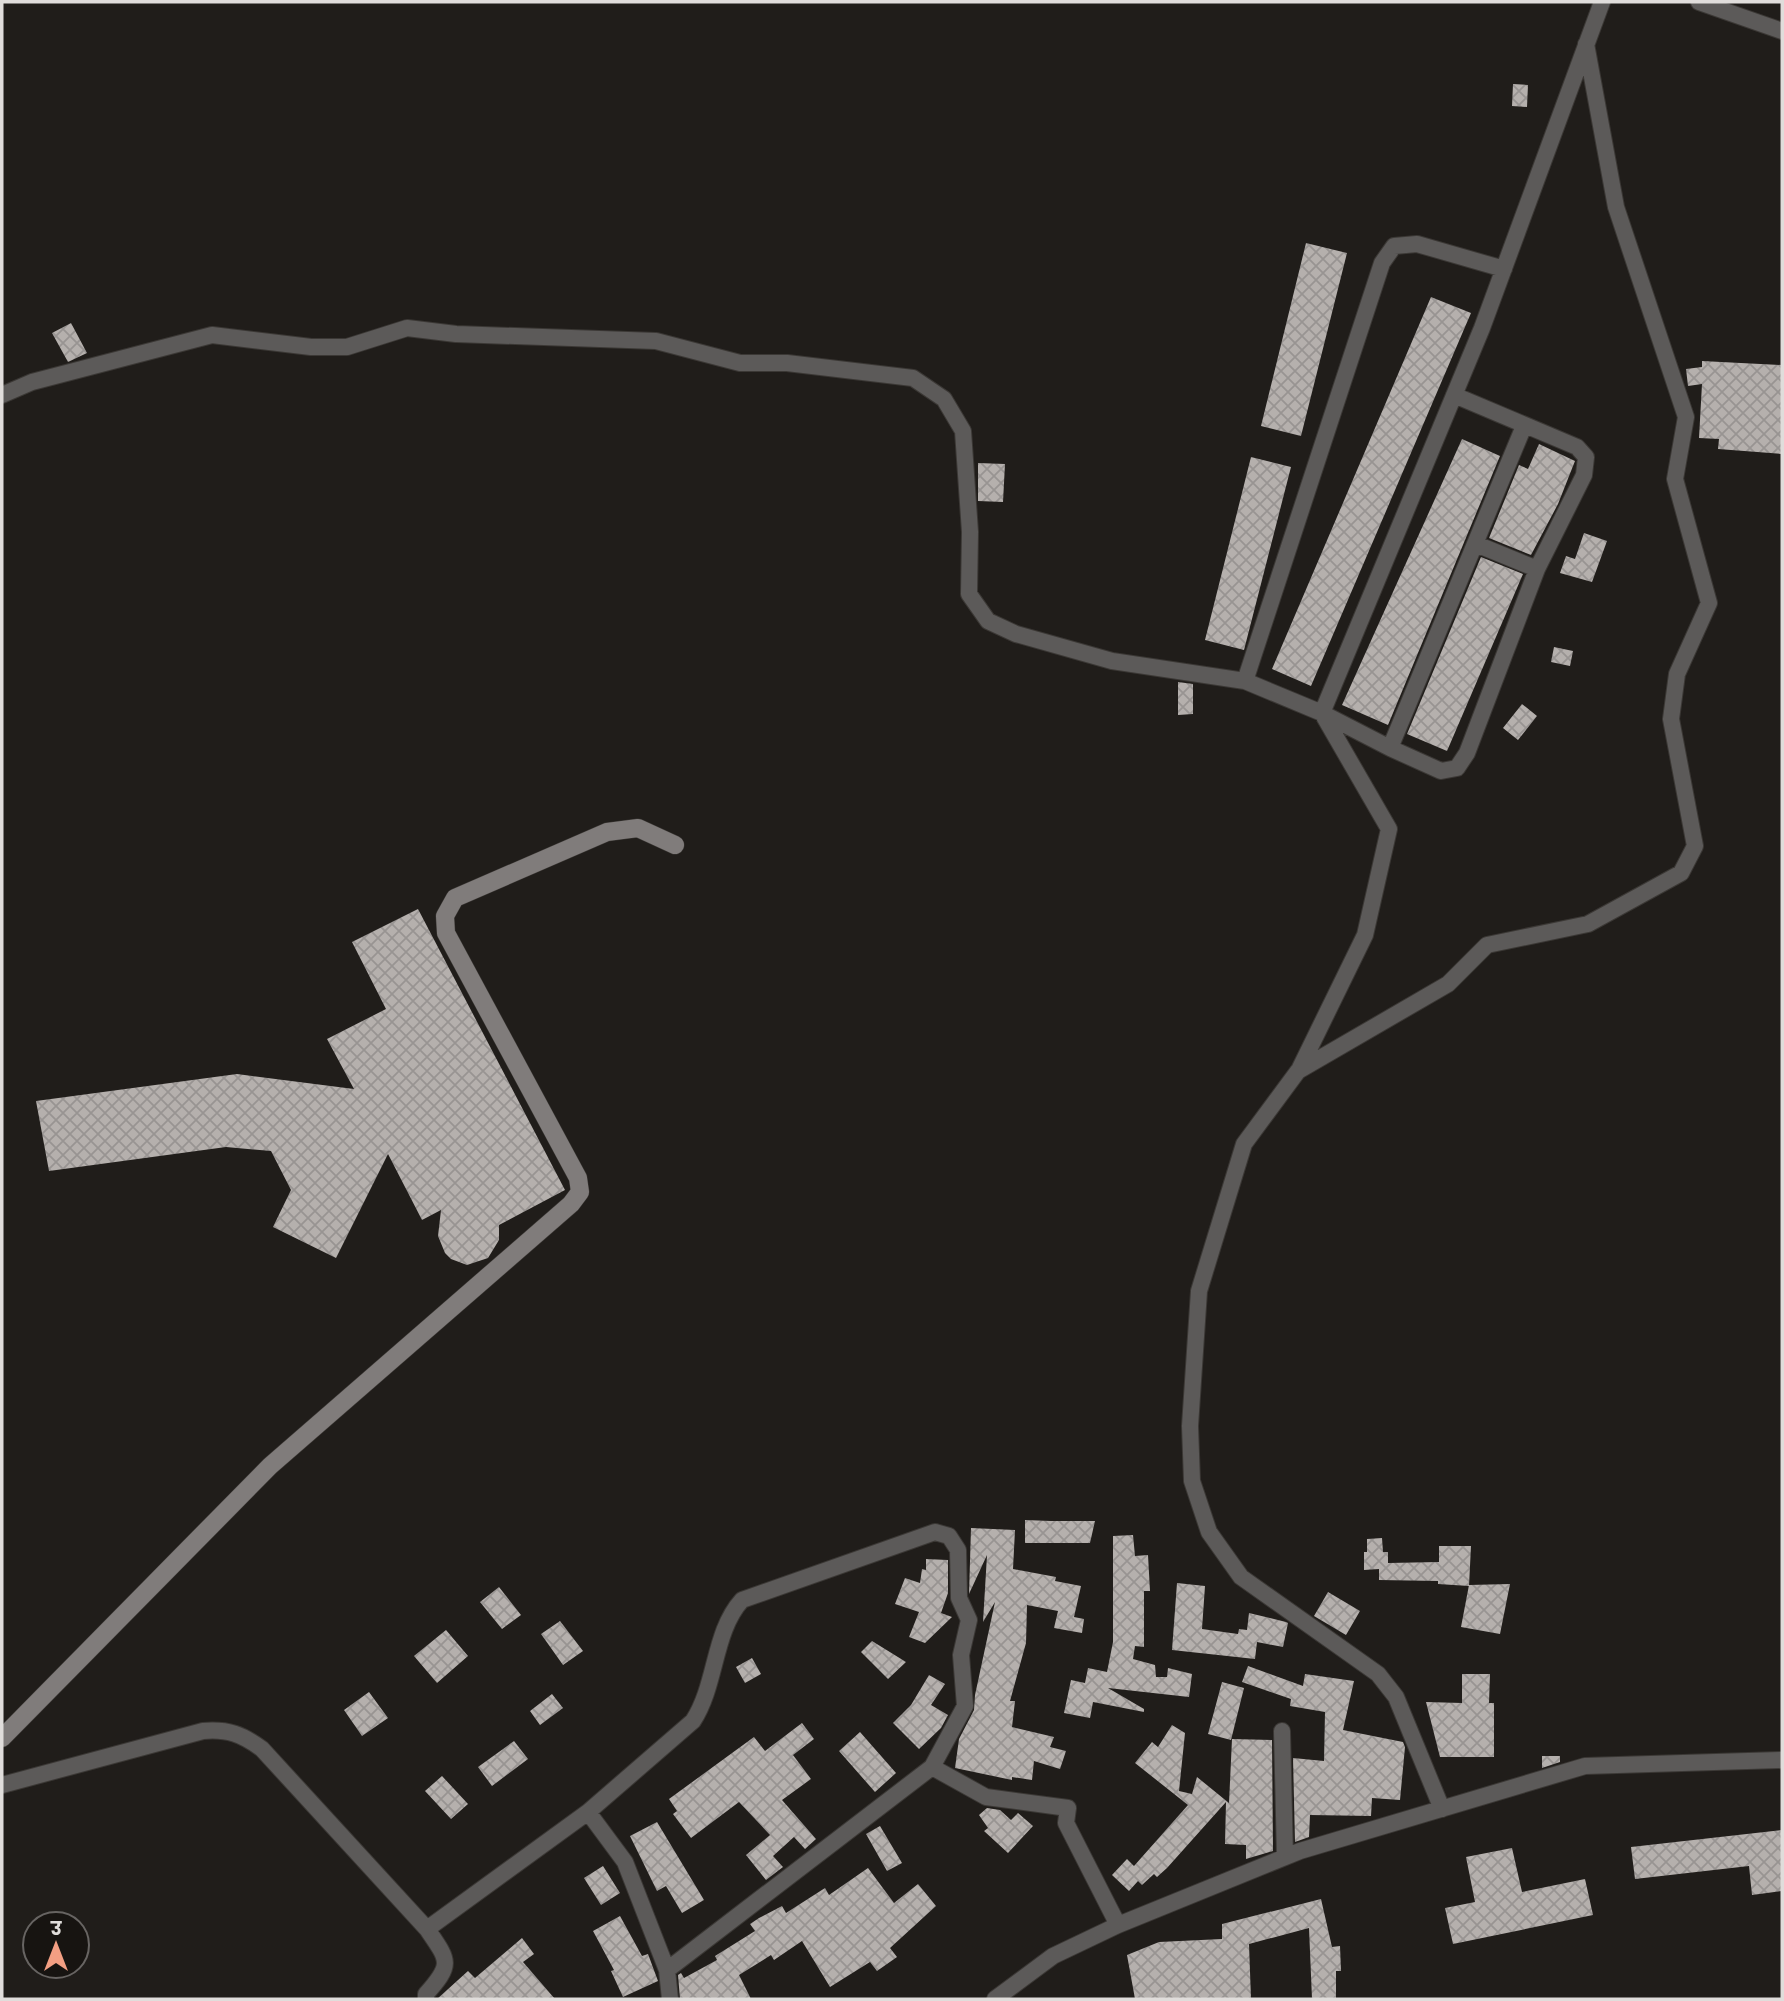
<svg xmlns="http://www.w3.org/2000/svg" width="1784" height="2001" viewBox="0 0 1784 2001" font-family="Poppins,'Noto Sans Devanagari',sans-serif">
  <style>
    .building { fill: url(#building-cross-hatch) }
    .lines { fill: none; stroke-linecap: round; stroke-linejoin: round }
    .street-casing { stroke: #3b3835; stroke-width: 18 }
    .secondary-casing { stroke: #3b3835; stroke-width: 19 }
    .street { stroke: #5c5a59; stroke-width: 16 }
    .secondary { stroke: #807c7b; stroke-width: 18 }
  </style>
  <defs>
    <pattern id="building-cross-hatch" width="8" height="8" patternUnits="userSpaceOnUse" patternTransform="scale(1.75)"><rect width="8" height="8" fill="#b5b0ad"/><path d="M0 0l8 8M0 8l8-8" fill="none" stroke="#989492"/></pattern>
  </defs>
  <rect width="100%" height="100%" fill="#201d1a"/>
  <path class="building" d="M1513 84 1528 85 1527 107 1512 106Z
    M1306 243 1347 253 1301 436 1261 426Z
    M1431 297 1471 313 1311 686 1272 669Z
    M71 323 87 353 68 362 52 333Z
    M1702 361 1782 365V454L1718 449 1719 439 1699 438 1702 384 1688 386 1686 369 1702 367Z
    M1462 439 1500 456 1388 725 1342 705Z
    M1539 444 1575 461 1558 504 1531 555 1489 538 1519 465 1528 469Z
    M1251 457 1291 467 1244 650 1205 640Z
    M978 463 1005 464 1003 502 978 501Z
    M1584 533 1607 541 1592 582 1560 573 1566 556 1575 559Z
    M1481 557 1523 574 1447 751 1407 734Z
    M1554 647 1573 651 1570 666 1551 662Z
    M1178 682 1193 684V714L1178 715Z
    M1522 704 1537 716 1518 740 1503 728Z
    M418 909 565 1190 499 1225V1240L488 1258 467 1265 451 1259 445 1253 438 1236 441 1210 422 1220 388 1154 336 1258 273 1227 291 1190 271 1151 226 1147 49 1171 36 1101 237 1074 354 1089 327 1039 386 1009 352 942Z
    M1025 1520 1051 1521H1095L1090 1543H1025Z
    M971 1528 1015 1530 1013 1569 1056 1577 1055 1581 1081 1586 1074 1617 1084 1619 1082 1633 1054 1628 1058 1611 1027 1605 1026 1643 1010 1701H1015L1012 1727 1054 1737 1050 1747 1066 1751 1060 1769 1034 1761 1032 1780 1012 1777V1780L955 1768 959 1739 974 1710 975 1695 995 1602 983 1622 987 1555 969 1594Z
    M1133 1535 1135 1556 1148 1555 1150 1591H1144V1647L1135 1646 1133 1659 1155 1665 1156 1677H1167L1168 1668 1192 1674 1189 1697 1108 1688 1144 1709V1712L1093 1702 1090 1718 1064 1713 1071 1680 1085 1683 1088 1668 1107 1672 1113 1642V1536Z
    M1382 1538 1383 1552H1388V1563L1439 1562V1546H1471L1469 1586 1438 1584V1581L1379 1580V1569L1364 1570V1552H1367V1539Z
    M926 1559 948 1560V1593L941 1613 952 1617 925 1643 909 1637 919 1612 895 1604 905 1578 920 1583 922 1569 926 1570Z
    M1177 1583 1205 1586 1202 1629 1238 1634 1239 1629 1247 1630 1249 1613 1286 1622 1288 1623 1283 1647 1257 1642 1255 1659 1172 1650Z
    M1510 1584 1500 1634 1461 1627 1469 1585Z
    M499 1587 521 1615 502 1629 480 1602Z
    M1328 1592 1360 1611 1346 1635 1314 1616Z
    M560 1621 583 1651 563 1665 541 1634Z
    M446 1630 468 1656 437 1683 414 1656Z
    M872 1641 906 1662 888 1679 861 1652Z
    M752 1658 761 1674 745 1683 736 1667Z
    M1248 1666 1303 1686 1305 1674 1354 1681 1343 1730 1403 1742 1405 1747 1400 1800 1372 1798 1371 1816 1310 1815 1309 1837 1295 1842 1293 1758 1324 1761 1325 1712 1290 1706 1291 1699 1242 1682Z
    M1462 1674H1490L1489 1703H1494V1757H1440L1426 1702 1462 1703Z
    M929 1675 945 1684 931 1705 948 1715 941 1728 919 1749 893 1723 911 1705Z
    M1222 1682 1244 1688 1231 1740 1208 1734Z
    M369 1692 388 1718 362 1736 344 1710Z
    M552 1694 563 1708 540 1725 530 1711Z
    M802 1723 814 1739 793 1755 811 1779 782 1800 816 1839 805 1849 794 1837 773 1856 783 1867 766 1880 746 1855 770 1835 739 1802 691 1838 673 1814 677 1811 669 1799 754 1737 765 1751Z
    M1172 1725 1185 1733 1179 1791 1192 1794 1197 1777 1229 1803 1232 1739 1272 1740 1273 1851 1246 1859V1845L1225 1844 1226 1802 1167 1868 1157 1877 1154 1874 1142 1885 1138 1881 1129 1891 1112 1875 1127 1859 1134 1866 1188 1805 1135 1763 1152 1742 1158 1747Z
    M860 1732 896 1773 875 1792 839 1751Z
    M514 1741 528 1759 492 1786 478 1767Z
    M1542 1756H1560V1762L1542 1768Z
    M442 1776 468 1804 451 1819 425 1791Z
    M987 1808 1000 1810 1011 1820 1018 1813 1033 1826 1008 1853 984 1831 988 1828 979 1815Z
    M657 1822 704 1900 682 1913 666 1886 657 1891 630 1836Z
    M880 1826 902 1863 887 1871 866 1834Z
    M1782 1830V1891L1752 1895 1749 1866 1635 1879 1631 1847Z
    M1512 1848 1522 1892 1585 1879 1593 1915 1453 1944 1445 1908 1475 1902 1466 1857Z
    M603 1866 620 1893 601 1905 584 1878Z
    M868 1868 894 1903 918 1884 936 1906 890 1948 897 1957 877 1971 870 1962 830 1987 802 1941 774 1960 771 1955 739 1975 751 1999H680L678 1975 681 1973 684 1978 717 1960 715 1956 755 1931 750 1924 759 1918 782 1906 786 1913 825 1888 829 1895Z
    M1321 1899 1332 1947 1340 1946 1341 1971H1336V1999H1312L1309 1928 1249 1944 1251 1999H1135L1127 1955 1159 1942 1222 1939V1924Z
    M620 1916 642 1956 648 1954 658 1981 623 1997 611 1971 614 1970 593 1931Z
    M522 1938 534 1954 523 1962 555 1999H437L468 1971 475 1978Z"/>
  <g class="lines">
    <g class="street-casing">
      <path id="street" d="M1699 2 1782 31
        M1504 269 1417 244 1394 246 1382 263 1245 681 1322 713 1482 328 1602 2
        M2 395 32 382 212 335 311 347H347L407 328 456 334 656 341 740 363H787L913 378 944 399 963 431 970 532 969 594 988 621 1016 634 1112 661 1245 681
        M1454 395 1577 447 1586 457 1584 475 1537 569
        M1322 713 1390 748 1524 426
        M1390 748 1441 771 1457 768 1467 753 1537 569 1476 544
        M1299 1070 1365 935 1389 829 1322 713
        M1282 1731 1285 1857
        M2 1785 203 1731C228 1729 242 1734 262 1749L427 1929 588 1812 693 1721C717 1684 713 1632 742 1600L935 1532 949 1536 958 1550 959 1598 969 1620 961 1655 965 1706 932 1767
        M1442 1809 1396 1697 1378 1674 1241 1577 1209 1532 1192 1481 1190 1426 1199 1291 1244 1144 1298 1071 1448 984 1487 945 1588 924 1681 873 1695 846 1671 719 1677 674 1709 603 1675 479 1686 417 1616 207 1586 44
        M588 1812 625 1862 667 1970 670 1999
        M667 1970 932 1767 986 1797 1068 1808 1066 1823 1118 1925
        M426 1999V1994C453 1964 449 1961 427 1929
        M995 1999 1053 1956 1118 1925 1300 1851 1585 1766 1782 1760"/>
    </g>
    <g class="secondary-casing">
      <path id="secondary" d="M2 1738 270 1466 571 1204 580 1192 578 1178 446 933 445 916 455 898 607 832 638 828 675 845"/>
    </g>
    <use href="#street" class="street"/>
    <use href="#secondary" class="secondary"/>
  </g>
  <rect width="1784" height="2001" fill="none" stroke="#e0dddb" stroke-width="7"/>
  <g transform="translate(56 1945)"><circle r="33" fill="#171411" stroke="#676462" stroke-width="2"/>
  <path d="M0-5L12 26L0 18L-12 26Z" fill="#f39f83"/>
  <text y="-10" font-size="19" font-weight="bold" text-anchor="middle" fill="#e0dddb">उ</text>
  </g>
</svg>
